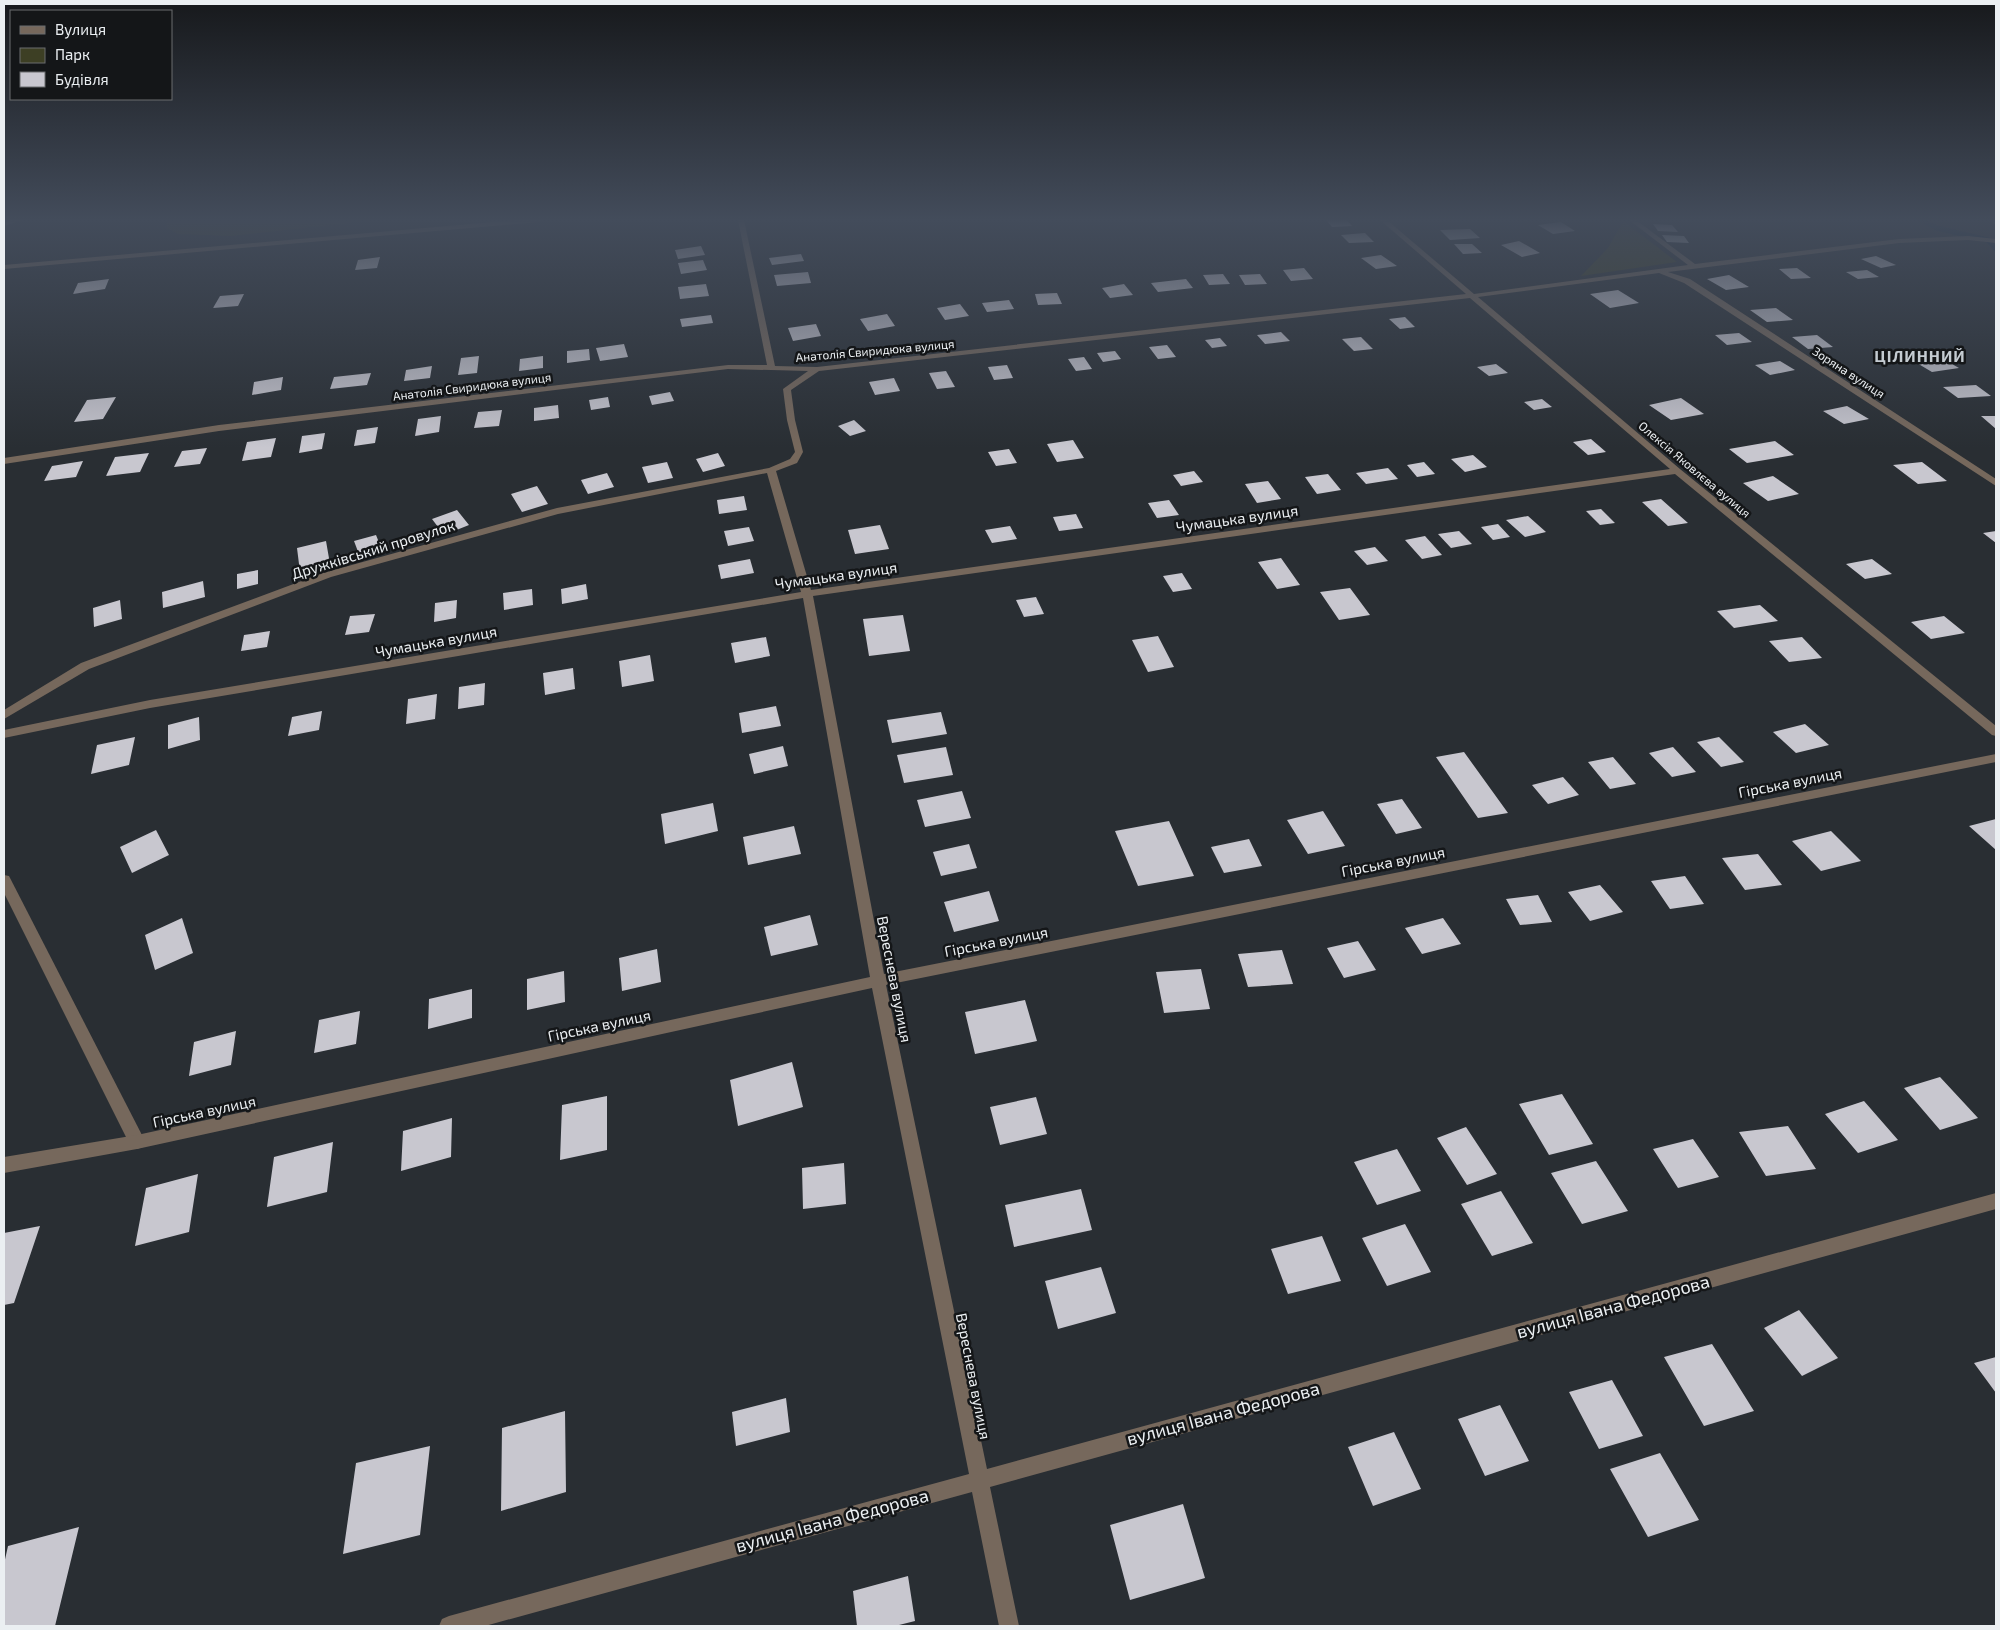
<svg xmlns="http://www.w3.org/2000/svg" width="2000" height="1630" viewBox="0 0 2000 1630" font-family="'Exo 2',sans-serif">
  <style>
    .green { fill: #3d3f24 }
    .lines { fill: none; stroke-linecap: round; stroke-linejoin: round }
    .stream { stroke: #052038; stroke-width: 5 }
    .building { fill: #c8c7cf }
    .lane { fill: #76685c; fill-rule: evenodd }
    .street { fill: #76685c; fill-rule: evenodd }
    .labels { text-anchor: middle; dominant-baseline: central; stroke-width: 5; stroke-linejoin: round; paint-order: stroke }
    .far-street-label { font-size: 12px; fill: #ebeff2; stroke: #141618 }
    .street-label { font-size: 15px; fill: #ebeff2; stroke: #141618 }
    .far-district-label { font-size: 16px; font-weight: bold; letter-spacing: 1px; fill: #c4cbd1; stroke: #141618 }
    .near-street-label { font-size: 18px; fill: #ebeff2; stroke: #141618 }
  </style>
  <rect width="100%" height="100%" fill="#292e33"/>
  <path class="green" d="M167 220H376L231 236 178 234 167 228Z
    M1623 221 1677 262 1581 276 1608 248Z"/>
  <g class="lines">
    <path class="stream" d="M1922 220 1937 228 1988 240 1996 249"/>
  </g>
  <path class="building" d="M1326 220H1347L1352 226 1332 227Z
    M1561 222 1575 231 1553 234 1538 225Z
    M1653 224 1672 225 1678 232 1658 231Z
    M1470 229 1480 238 1450 240 1440 230Z
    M1365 233 1374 242 1349 243 1341 235Z
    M1662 235 1684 236 1689 243 1667 242Z
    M1519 241 1540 253 1522 257 1501 245Z
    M1454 244H1472L1482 253 1463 254Z
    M701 246 705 255 678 259 675 250Z
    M801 254 804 261 772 265 769 258Z
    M1381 255 1397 266 1376 269 1361 258Z
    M1876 256 1896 265 1881 268 1861 259Z
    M380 257 377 268 355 270 358 260Z
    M703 260 707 270 681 274 678 263Z
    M1304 268 1313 279 1291 281 1283 270Z
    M1797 268 1811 278 1791 279 1779 269Z
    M1867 270 1879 277 1858 279 1846 272Z
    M808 272 811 283 777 286 774 275Z
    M1223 274 1230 284 1209 285 1203 275Z
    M1260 274 1267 284 1245 285 1239 275Z
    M1729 275 1749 287 1726 290 1707 279Z
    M109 279 105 289 73 294 78 283Z
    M1186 279 1193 288 1158 292 1151 283Z
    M706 284 709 296 680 299 678 287Z
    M1124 284 1133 295 1110 298 1102 288Z
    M1618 290 1639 303 1610 308 1590 294Z
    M1057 293 1062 304 1038 305 1035 294Z
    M244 294 238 306 213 308 220 296Z
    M1009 300 1014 309 987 312 982 303Z
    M960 304 969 316 945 320 937 308Z
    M1776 308 1793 320 1767 322 1750 310Z
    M887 314 895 326 868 331 860 319Z
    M711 315 713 323 682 327 680 319Z
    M1405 317 1415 327 1400 329 1389 319Z
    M816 324 821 336 793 341 788 328Z
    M1281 332 1290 341 1265 344 1257 335Z
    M1739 333 1752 342 1727 345 1715 335Z
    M1817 335 1833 347 1808 349 1792 337Z
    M1361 337 1373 349 1354 351 1342 339Z
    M1220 338 1227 346 1212 348 1205 340Z
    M624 344 628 357 600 361 596 348Z
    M1167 345 1176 357 1158 359 1149 347Z
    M589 349 590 360 567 363V351Z
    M1115 351 1121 359 1103 362 1097 353Z
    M1936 355 1959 368 1932 372 1910 359Z
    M479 356 477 373 458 375 461 358Z
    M543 356V368L519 371 520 359Z
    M1084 357 1092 369 1076 371 1068 359Z
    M1780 361 1795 370 1770 375 1755 365Z
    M1496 364 1508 373 1489 376 1477 367Z
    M1007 365 1013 378 994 380 988 367Z
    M432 366 430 378 404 381 406 370Z
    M946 371 955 387 937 389 929 373Z
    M371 373 367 385 330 389 334 377Z
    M283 377 281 390 252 395 254 382Z
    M894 378 900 391 875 395 869 382Z
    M1976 385 1991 396 1958 398 1943 387Z
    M670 392 674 401 652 405 649 396Z
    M116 397 103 419 74 422 87 400Z
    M608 397 610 407 591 410 589 400Z
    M1681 398 1704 414 1671 420 1649 405Z
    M1542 399 1552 407 1534 410 1524 402Z
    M558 405 559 418 534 421V408Z
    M1847 406 1869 419 1844 424 1823 411Z
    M502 410 499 426 474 428 478 412Z
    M441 416 439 432 415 436 418 419Z
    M1981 416H1996V429Z
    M854 420 866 431 850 436 838 426Z
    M378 427 375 443 354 446 357 430Z
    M325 433 322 449 299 453 302 436Z
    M276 438 271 457 242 461 247 442Z
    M1591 439 1606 452 1588 455 1573 442Z
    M1073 440 1084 458 1057 462 1047 444Z
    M1775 441 1794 455 1747 463 1729 449Z
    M207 448 200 464 174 467 182 451Z
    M1009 449 1017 463 996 466 988 452Z
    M149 453 140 472 106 476 115 457Z
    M718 453 725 466 703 472 696 459Z
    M1473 455 1487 467 1465 472 1451 459Z
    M83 461 76 477 44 481 52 466Z
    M667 462 673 478 648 483 642 467Z
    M1424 462 1435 474 1417 477 1407 465Z
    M1922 462 1947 481 1918 484 1893 465Z
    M1388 468 1398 479 1366 484 1356 473Z
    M1194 471 1203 482 1181 486 1173 475Z
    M607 473 614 487 588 494 581 480Z
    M1328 474 1341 490 1317 494 1305 477Z
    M1773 476 1799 494 1768 501 1743 483Z
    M1268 481 1281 499 1257 503 1245 484Z
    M537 486 548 504 522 512 511 494Z
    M744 496 747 510 719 514 717 500Z
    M1661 499 1688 523 1668 526 1642 502Z
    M1169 500 1179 515 1157 518 1148 503Z
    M1601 509 1615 523 1600 525 1586 511Z
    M457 510 469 525 444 535 432 519Z
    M1076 514 1083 528 1059 531 1053 517Z
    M1528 516 1546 532 1525 537 1506 520Z
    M1498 524 1510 537 1493 540 1481 527Z
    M880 525 889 549 855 554 848 530Z
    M1010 526 1017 539 992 543 985 530Z
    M749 527 754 541 728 546 724 531Z
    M1459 531 1472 544 1451 548 1438 534Z
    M1996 531V543L1983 533Z
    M376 535 382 550 360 557 354 541Z
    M1425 536 1442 555 1422 559 1405 540Z
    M326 541 330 564 300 572 297 548Z
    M1375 547 1388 561 1367 565 1354 551Z
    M1281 558 1300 585 1277 589 1258 562Z
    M750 559 754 573 721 579 718 565Z
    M1872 559 1892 574 1865 579 1846 564Z
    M258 570V584L237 589V574Z
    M1182 573 1192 589 1173 592 1163 576Z
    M203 581 205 597 163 608 162 592Z
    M586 584 588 599 562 604 561 589Z
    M1350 588 1370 615 1339 620 1320 592Z
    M532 589 533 605 504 610 503 593Z
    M1036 597 1044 614 1024 617 1016 600Z
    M120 600 122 619 94 627 93 608Z
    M457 600 456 618 434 622 435 603Z
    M1760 605 1778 621 1734 628 1717 611Z
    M375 614 369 632 345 635 350 616Z
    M903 615 910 651 869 656 863 619Z
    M1944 616 1965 633 1931 639 1911 622Z
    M270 631 267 647 241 651 244 635Z
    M1158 636 1174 667 1148 672 1132 640Z
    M766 637 770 656 735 663 731 643Z
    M1802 637 1822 658 1789 662 1769 641Z
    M650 655 654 681 622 687 619 661Z
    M573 668 575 689 545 695 543 673Z
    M485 683 484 705 458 709 459 687Z
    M437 694 435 719 406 724 408 699Z
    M776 706 781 726 742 733 739 713Z
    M322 711 319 730 288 736 292 717Z
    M941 712 947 734 892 743 887 720Z
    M199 717 200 740 168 749V725Z
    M1805 724 1829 745 1796 753 1773 732Z
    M135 737 129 765 91 774 97 745Z
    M1719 737 1744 762 1721 767 1697 742Z
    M783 746 788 766 754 774 749 754Z
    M946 747 953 775 904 783 897 755Z
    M1673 747 1696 772 1672 777 1649 753Z
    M1464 752 1508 813 1478 818 1436 757Z
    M1613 757 1636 784 1610 789 1588 762Z
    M1563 777 1579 795 1548 804 1532 785Z
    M962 791 971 818 925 827 917 800Z
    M1402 799 1422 828 1396 834 1377 804Z
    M713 803 718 831 665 844 661 814Z
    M1323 811 1345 846 1308 854 1287 820Z
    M1996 819V850L1969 826Z
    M1169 821 1194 876 1138 886 1115 831Z
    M794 826 801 854 748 865 743 837Z
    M156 830 169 855 132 873 120 847Z
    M1831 831 1861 861 1821 871 1792 841Z
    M1249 839 1262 866 1224 873 1211 847Z
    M969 844 977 868 941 876 933 852Z
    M1758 854 1782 885 1745 890 1722 858Z
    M1685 876 1704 904 1670 909 1651 881Z
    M1600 885 1623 912 1590 921 1568 892Z
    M989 891 999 921 954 932 944 902Z
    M1538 895 1552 922 1520 925 1506 899Z
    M810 915 818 945 771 956 764 927Z
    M182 918 193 953 155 970 145 935Z
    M1443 918 1461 944 1422 954 1405 928Z
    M1358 941 1376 970 1344 978 1327 948Z
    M657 949 661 982 622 991 619 958Z
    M1282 950 1293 984 1248 987 1238 954Z
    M1201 969 1210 1009 1164 1013 1156 972Z
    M564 971 565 1002 527 1010V979Z
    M472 989V1018L428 1029 429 999Z
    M1025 1000 1037 1041 975 1054 965 1012Z
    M360 1011 356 1044 314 1053 319 1020Z
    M236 1031 231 1065 189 1076 194 1042Z
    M792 1062 803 1107 738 1126 730 1080Z
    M1940 1077 1978 1118 1940 1130 1904 1088Z
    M1562 1094 1593 1144 1549 1155 1519 1104Z
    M607 1096V1150L560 1160 562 1105Z
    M1036 1097 1047 1134 1000 1145 990 1107Z
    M1864 1101 1898 1140 1858 1153 1825 1114Z
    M452 1118 451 1157 401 1171 403 1131Z
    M1788 1126 1816 1169 1766 1176 1739 1132Z
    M1466 1127 1497 1174 1467 1185 1437 1138Z
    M1693 1139 1719 1177 1678 1188 1653 1149Z
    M333 1142 327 1192 267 1207 274 1157Z
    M1397 1149 1421 1191 1377 1205 1354 1162Z
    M1596 1161 1628 1211 1582 1224 1551 1173Z
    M844 1163 846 1204 803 1209 802 1168Z
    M198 1174 189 1232 135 1246 146 1188Z
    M1081 1189 1092 1230 1014 1247 1005 1205Z
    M1501 1191 1533 1243 1492 1256 1461 1204Z
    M1405 1224 1431 1272 1387 1286 1362 1238Z
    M40 1226 14 1303 4 1305V1233Z
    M1322 1236 1341 1281 1288 1294 1271 1249Z
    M1101 1267 1116 1313 1058 1329 1045 1281Z
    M1799 1310 1838 1358 1802 1376 1764 1328Z
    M1712 1344 1754 1411 1704 1426 1664 1357Z
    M1996 1357V1393L1974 1363Z
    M1612 1380 1643 1436 1599 1449 1569 1392Z
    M786 1398 790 1432 736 1446 732 1412Z
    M1500 1405 1529 1461 1485 1476 1458 1419Z
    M565 1411 566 1492 501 1511 502 1428Z
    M1394 1432 1421 1489 1373 1506 1348 1447Z
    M430 1446 420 1535 343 1554 356 1463Z
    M1660 1453 1699 1520 1648 1537 1610 1469Z
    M1183 1504 1205 1578 1130 1600 1110 1525Z
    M79 1527 55 1626H4V1564L8 1546Z
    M908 1576 915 1621 895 1626H857L853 1591Z"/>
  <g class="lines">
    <path class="lane" d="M4 875 9 876 143 1137 145 1142 143 1147 137 1149 131 1147 4 893Z"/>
    <path class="street" d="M11 220H22L4 226V222Z
      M516 220H542L539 222 4 269V265Z
      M738 220H744L775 366 817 367 1466 294 1380 220H1387L1474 294 1688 265 1629 220H1636L1695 264 1899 239 1968 236 1996 239V243L1968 240 1899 243 1668 272 1690 279 1996 479V486L1684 283 1659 273 1478 297 1680 469 1996 726V736L1992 735 1675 474 813 596 884 974 1996 754V762L886 985 987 1469 1996 1193V1209L990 1487 1019 1626H999L972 1492 485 1626H439L442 1619 449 1616 969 1474 872 988 137 1149 4 1173V1157L137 1135 870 977 803 598 150 708 4 738V730L150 700 801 592 767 473 558 514 331 577 89 669 4 719V710L81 663 323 573 557 508 769 468 790 459 795 452 787 420 783 389 808 371 728 369 219 431 4 464V458L219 425 728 365H767ZM1470 298 1670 469 811 590 776 471 797 463 803 452 795 420 791 390 819 371Z
      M1989 220H1996V225Z"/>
  </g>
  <linearGradient id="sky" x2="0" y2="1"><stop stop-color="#17191c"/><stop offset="0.49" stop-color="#434c5b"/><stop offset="1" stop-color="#434c5b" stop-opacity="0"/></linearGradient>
  <rect width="2000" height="448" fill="url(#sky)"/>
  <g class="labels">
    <g class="far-street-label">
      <text transform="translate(875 350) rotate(-5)">Анатолія Свиридюка вулиця</text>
      <text transform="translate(1849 372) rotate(33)">Зоряна вулиця</text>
      <text transform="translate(472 386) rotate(-7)">Анатолія Свиридюка вулиця</text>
      <text transform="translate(1695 469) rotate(40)">Олексія Яковлєва вулиця</text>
    </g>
    <g class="street-label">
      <text transform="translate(1237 518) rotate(-8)">Чумацька вулиця</text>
      <text transform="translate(373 549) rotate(-17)">Дружківський провулок</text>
      <text transform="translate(836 575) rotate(-8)">Чумацька вулиця</text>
      <text transform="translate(436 641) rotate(-10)">Чумацька вулиця</text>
      <text transform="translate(1790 782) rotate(-11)">Гірська вулиця</text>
      <text transform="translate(1393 861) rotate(-11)">Гірська вулиця</text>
      <text transform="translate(996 941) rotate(-11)">Гірська вулиця</text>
      <text transform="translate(895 979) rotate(79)">Вереснева вулиця</text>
      <text transform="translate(599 1025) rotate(-12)">Гірська вулиця</text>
      <text transform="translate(204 1111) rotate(-12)">Гірська вулиця</text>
      <text transform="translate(974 1376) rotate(79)">Вереснева вулиця</text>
    </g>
    <g class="far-district-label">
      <text x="1920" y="355">ЦІЛИННИЙ</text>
    </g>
    <g class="near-street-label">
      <text transform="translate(1613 1306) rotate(-15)">вулиця Івана Федорова</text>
      <text transform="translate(1223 1413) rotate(-15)">вулиця Івана Федорова</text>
      <text transform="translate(832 1520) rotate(-15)">вулиця Івана Федорова</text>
    </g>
  </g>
  <rect width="2000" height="1630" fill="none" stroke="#ebeff2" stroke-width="10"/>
  <rect x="10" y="10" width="162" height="90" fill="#141618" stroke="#6a6d6f"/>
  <rect x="20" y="26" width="25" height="8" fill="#76685c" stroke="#6a6d6f"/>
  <text x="55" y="35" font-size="15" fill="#ebeff2">Вулиця</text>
  <rect x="20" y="48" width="25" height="15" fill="#3d3f24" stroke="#6a6d6f"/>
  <text x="55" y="60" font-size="15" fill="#ebeff2">Парк</text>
  <rect x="20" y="72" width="25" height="15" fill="#c8c7cf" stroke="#6a6d6f"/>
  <text x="55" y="85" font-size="15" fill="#ebeff2">Будівля</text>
</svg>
